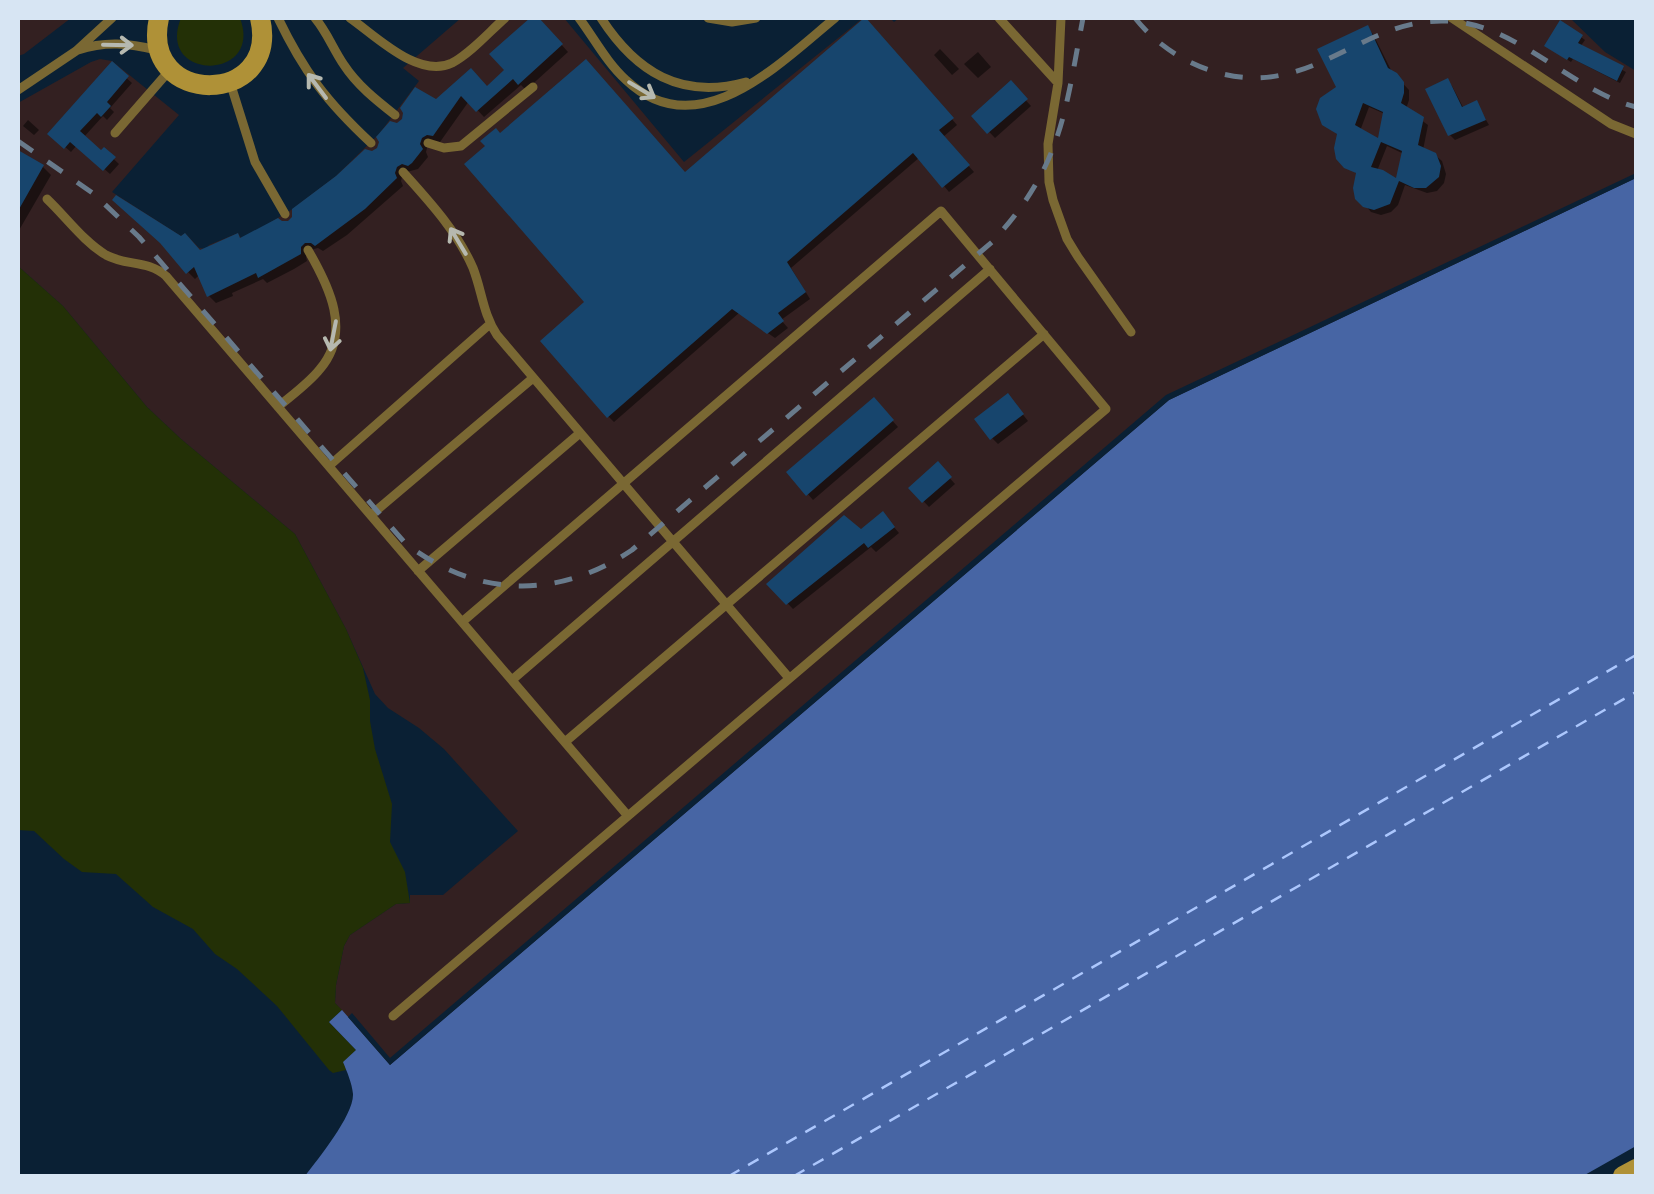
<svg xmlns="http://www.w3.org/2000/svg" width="1654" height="1194" viewBox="0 0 1654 1194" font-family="Rubik,sans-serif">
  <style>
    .industrial { fill: #332021 }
    .green { fill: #233006 }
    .water { fill: #4765a4 }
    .pier { fill: #0a2034 }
    .shadow { fill: #0007; fill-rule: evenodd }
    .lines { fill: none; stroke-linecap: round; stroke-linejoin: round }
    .ferry { stroke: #acc7fd; stroke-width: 2.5; stroke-dasharray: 12 10; stroke-linecap: butt }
    .building { fill: #17456d; fill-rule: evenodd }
    .lane { stroke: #7a6833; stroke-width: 9 }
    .secondary { stroke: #af9137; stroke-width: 20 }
    .rail { stroke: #687a8b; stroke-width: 5; stroke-dasharray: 18 18; stroke-linecap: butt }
    .oneway { stroke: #b6b9b0 }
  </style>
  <rect width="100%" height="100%" fill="#0a2034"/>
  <path class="industrial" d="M18 18H71L24 54 18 56Z
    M461 18H564L684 162 863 18H890L894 22 899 18H1570L1605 52 1636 71V178L1169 400 390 1065 335 1003 336 985 344 946 350 935 396 904 410 903V895H443L518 831 444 749 419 728 388 708 375 694 346 629 295 534 181 439 147 407 63 306 18 266V103L91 62 100 59 112 61 179 115 112 192 181 236 185 233 199 248 206 249 209 245 238 233 241 238 266 225 291 210 336 176 379 134 419 81 403 68Z"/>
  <path class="green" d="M181 18H240C264 82 155 81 181 18Z
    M18 266 63 306 147 407 181 439 295 534 346 629 363 668 370 700V721L375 749 392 804 390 842 405 872 410 903 396 904 350 935 344 946 336 985 335 1003 342 1010 329 1022 356 1050 344 1062 346 1070 333 1073 329 1070 277 1006 237 969 215 954 193 929 153 907 116 874 82 872 64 859 34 831 18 830Z"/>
  <path class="water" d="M1636 178V1146L1583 1176H305C318 1159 354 1115 353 1094 352 1083 347 1072 343 1062L356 1050 329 1022 342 1010 390 1065 1169 400Z"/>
  <path class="pier" d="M1636 173V178L1169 400 390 1065 348 1017 352 1013 390 1058 1166 395Z"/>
  <path class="shadow" d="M534 18 542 23 568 52 526 90 521 85 484 117 469 101 440 142 435 141 428 144 426 152 428 157 418 169 403 173 401 181 403 186 347 235 323 251 318 248 310 250 306 257 307 261 294 269 267 283 263 279 232 293 233 296 216 303 209 296 200 274 195 279 188 272 200 252 284 225 378 151 398 126 436 102 487 89 507 70 493 54Z
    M871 25 957 125 943 137 974 172 949 192 920 157 791 268 810 299 781 320 788 328 775 338 739 313 614 422 608 416 588 303 500 136 685 175Z
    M1367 28 1373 34 1392 72 1409 90V100L1406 109 1428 125 1423 150 1435 155 1442 161 1446 174 1444 183 1437 191 1427 193 1405 185 1398 205 1391 212 1381 215 1371 212 1365 205 1358 175 1339 158V136L1321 119 1339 88ZM1369 107 1385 114 1379 142 1360 131ZM1387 146 1404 154 1397 182 1377 171Z
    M1581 37 1585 40 1580 47 1626 72 1620 83 1573 59 1571 62 1551 49Z
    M940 49 959 69 952 75 934 55Z
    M978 52 991 67 978 78 964 64Z
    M112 65 132 83 110 108 114 112 107 120 103 116 83 138 101 153 104 150 119 164 110 174 77 145 71 152 50 134Z
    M1447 81 1452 86 1464 109 1476 103 1489 125 1455 140 1450 135Z
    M1011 84 1031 106 995 138 974 116Z
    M28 120 39 130 34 135 23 126Z
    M18 153 43 167 51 175 18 232Z
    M874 400 898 427 813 500 789 472Z
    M1013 402 1028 421 998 444 992 438Z
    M938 465 955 484 929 507 911 488Z
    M888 520 899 533 876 552 871 547 793 609 769 584 861 532Z"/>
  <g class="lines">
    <path class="ferry" d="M729 1176 1636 655
      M794 1176 1636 692"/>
  </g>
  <path class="building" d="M530 18H539L563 44 518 85 513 79 476 112 461 96 433 136 427 135 422 138 420 144 423 149 412 163 408 166 402 164 397 167 395 173 397 178 365 209 315 246 311 243H305L301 247V254L258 278 256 273 207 297 194 267 186 274 160 243 112 200 116 195 181 236 185 233 200 250 238 233 240 238 278 218 282 221H288L292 217V209L336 176 365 149 372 151 377 148 379 142 376 137 390 121 397 123 402 119 403 113 400 108 415 87 436 99 471 68 487 86 504 70 489 54Z
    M864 18H866L954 118 939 130 970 165 942 188 913 153 787 262 806 292 778 313 784 321 767 334 732 309 607 418 540 341 584 302 464 164 485 146 480 141 496 128 500 133 586 59 685 172Z
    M1560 20 1583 35 1578 43 1624 66 1617 81 1569 57 1567 60 1544 46Z
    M1368 25 1388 68 1397 73 1404 82V93L1401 103 1424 117 1418 145 1436 153 1441 166 1439 177 1426 188H1414L1399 181 1390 204 1374 210 1363 207 1355 199 1353 188 1356 173 1344 168 1336 159 1334 148 1337 134 1322 125 1316 109 1320 98 1336 87 1317 49ZM1363 103 1383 112 1378 138 1355 125ZM1381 142 1402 151 1396 178 1383 170 1371 167Z
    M112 61 129 76 107 102 111 106 101 117 97 113 80 131 101 150 104 147 116 157 103 171 70 142 64 149 47 134Z
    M1448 78 1462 107 1477 100 1486 120 1448 136 1425 89Z
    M1011 80 1028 99 987 134 971 116Z
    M18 150 44 165 18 211Z
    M1008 393 1024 414 990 440 974 419Z
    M874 397 894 420 806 496 786 472Z
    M938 461 952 477 922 503 908 488Z
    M883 511 895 527 868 548 864 543 786 605 766 584 844 515 861 529Z"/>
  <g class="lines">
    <path class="lane" d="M278 18C304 72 327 102 371 143
      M315 18C327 32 333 49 344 65 357 85 376 100 395 115
      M350 18C376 36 418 79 452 63 471 53 489 32 505 18
      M579 18C594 38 607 63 626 80 698 148 780 63 835 18
      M601 18C636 72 681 100 746 82
      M708 18 732 22 756 18
      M999 18 1058 83
      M1061 18 1058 83 1048 144 1049 182 1053 200 1067 239 1078 257 1131 332
      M1452 18 1611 124 1636 134
      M78 50C105 41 129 43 156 50
      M230 82 255 162 285 214
      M18 90 76 51 112 18
      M115 133 169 71
      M428 143 444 148 461 146 533 87
      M403 172C429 201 457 231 473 268 482 291 483 314 497 335L789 678
      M47 199C66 217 84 242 106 255 126 266 148 260 166 276L628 816
      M278 407C292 395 309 383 320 369 352 332 329 286 308 250
      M329 466 490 324
      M371 515 533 378
      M418 571 580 433
      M512 680 990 269
      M565 742 1044 334
      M393 1016 1106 409 941 211 462 622"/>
    <path class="secondary" d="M159 18C139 108 281 107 260 18
      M1623 1176 1636 1169"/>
    <path class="rail" d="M1135 18C1154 42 1180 60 1209 70 1314 105 1363 10 1458 22 1520 29 1574 91 1636 107
      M18 141 94 194 139 237 405 543C477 598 557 600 632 550L992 242C1062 167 1065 112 1083 18"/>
  </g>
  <defs><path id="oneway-shaft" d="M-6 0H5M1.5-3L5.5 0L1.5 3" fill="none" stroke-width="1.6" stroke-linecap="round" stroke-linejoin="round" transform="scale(2.5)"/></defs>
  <g class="oneway">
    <use href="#oneway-shaft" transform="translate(118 45) rotate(1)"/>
    <use href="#oneway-shaft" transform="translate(317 86) rotate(-127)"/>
    <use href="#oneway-shaft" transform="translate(642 90) rotate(31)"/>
    <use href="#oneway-shaft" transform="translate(458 241) rotate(-121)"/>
    <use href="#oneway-shaft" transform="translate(333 336) rotate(101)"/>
  </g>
  <rect width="1654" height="1194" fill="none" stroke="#d7e5f3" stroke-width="40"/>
</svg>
